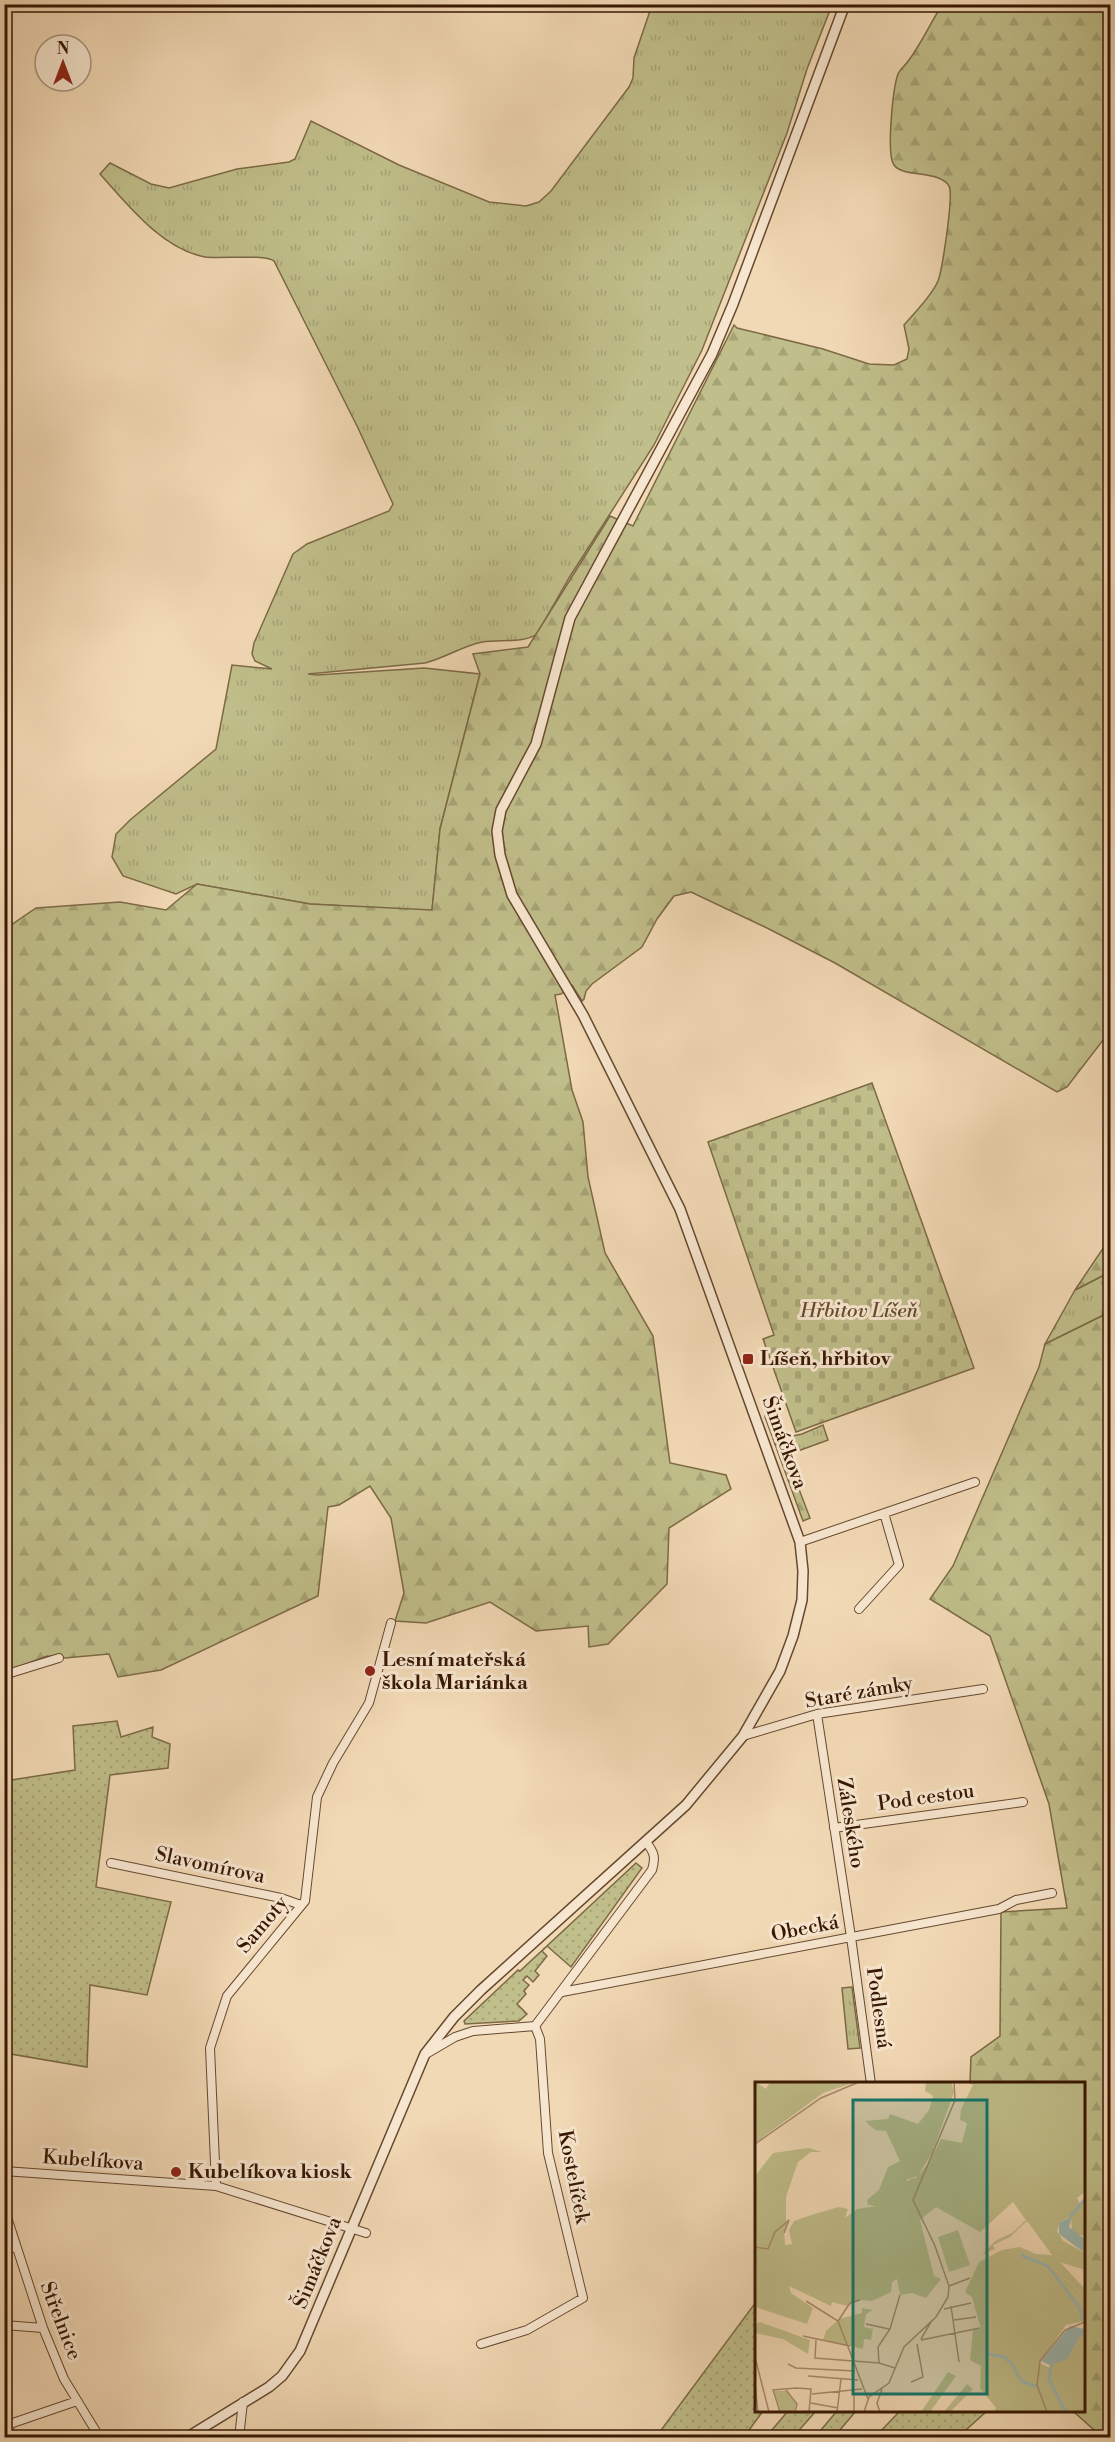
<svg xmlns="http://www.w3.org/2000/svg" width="1115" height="2442" viewBox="0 0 1115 2442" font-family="'Libre Bodoni',serif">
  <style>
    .grass { fill: url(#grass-tufts); stroke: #7c6a46; stroke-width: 1.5 }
    .forest { fill: url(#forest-firs); stroke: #7c6a46; stroke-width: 1.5 }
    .cemetery { fill: url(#cemetery-stones); stroke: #7c6a46; stroke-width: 1.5 }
    .garden { fill: url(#garden-dots); stroke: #7c6a46; stroke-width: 1.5 }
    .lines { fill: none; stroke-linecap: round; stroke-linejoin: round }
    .minor-casing { stroke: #66482f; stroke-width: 10 }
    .tertiary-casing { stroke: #66482f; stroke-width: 12 }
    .minor { stroke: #f7e6cf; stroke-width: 8 }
    .tertiary { stroke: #f7e6cf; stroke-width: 9 }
    .poi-dot { fill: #8f2418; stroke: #f7e6cf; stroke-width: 2 }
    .labels { text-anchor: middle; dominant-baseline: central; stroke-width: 6; stroke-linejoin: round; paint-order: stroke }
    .park-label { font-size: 20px; font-style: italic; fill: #60492b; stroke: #f7e6cf }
    .poi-label { font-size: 20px; font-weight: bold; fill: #371702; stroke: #f7e6cf; text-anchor: start }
    .street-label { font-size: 20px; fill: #371702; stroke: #f7e6cf }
    .inset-river { fill: none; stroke: #9cb9b3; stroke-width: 3 }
    .inset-road { fill: none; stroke: #a78b6d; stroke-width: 1.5 }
    .view { fill: #0f766e; fill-opacity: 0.15; stroke: #0f766e; stroke-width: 3 }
    .inset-edge { fill: none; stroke: #371702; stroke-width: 3 }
  </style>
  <defs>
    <pattern id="grass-tufts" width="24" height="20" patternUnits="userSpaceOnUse" patternTransform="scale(1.5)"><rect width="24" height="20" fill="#c0be8a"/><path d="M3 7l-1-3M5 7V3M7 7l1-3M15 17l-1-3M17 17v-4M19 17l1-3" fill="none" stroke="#a6a375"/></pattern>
    <pattern id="forest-firs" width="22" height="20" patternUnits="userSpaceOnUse" patternTransform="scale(1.5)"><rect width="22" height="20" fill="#c0be8a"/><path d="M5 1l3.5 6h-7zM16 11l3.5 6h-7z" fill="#a6a375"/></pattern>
    <pattern id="cemetery-stones" width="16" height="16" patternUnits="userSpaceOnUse" patternTransform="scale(1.5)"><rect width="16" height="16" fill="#c0be8a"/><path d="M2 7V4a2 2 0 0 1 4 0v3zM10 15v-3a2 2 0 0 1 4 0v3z" fill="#a6a375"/></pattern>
    <pattern id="garden-dots" width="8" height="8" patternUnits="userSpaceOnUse" patternTransform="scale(1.5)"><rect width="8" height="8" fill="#c0be8a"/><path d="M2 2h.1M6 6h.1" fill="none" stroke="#a6a375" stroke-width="1.8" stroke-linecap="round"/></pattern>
  </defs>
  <rect width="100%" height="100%" fill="#f2d9b5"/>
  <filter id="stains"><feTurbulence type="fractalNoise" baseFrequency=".00333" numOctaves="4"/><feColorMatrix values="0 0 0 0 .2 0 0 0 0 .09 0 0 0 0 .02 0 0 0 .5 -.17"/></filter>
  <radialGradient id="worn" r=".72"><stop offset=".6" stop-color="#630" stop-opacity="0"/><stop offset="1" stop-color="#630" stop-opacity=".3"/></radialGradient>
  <path class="grass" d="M652 5H832L807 69 787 133 702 350 654 445 569 578 537 634C522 644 500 639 482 642 465 645 445 658 425 663L308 674 317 675 424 668 480 674 440 829 432 911 310 904 197 884 176 894 123 876 112 857 116 834 130 820 216 749 232 665 272 669 255 661 252 654 254 643 293 554 307 544 389 511 393 504 358 428 274 261C265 254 220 259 205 257 162 249 128 205 100 174L110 163 151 184 169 188 237 169 289 162 295 159 311 121 399 165 489 202 526 206 539 202 551 191 629 87 633 78 634 58Z
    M1110 1272V1312L1045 1344 1075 1290Z
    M767 1406 776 1424 788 1437 802 1434 823 1425 828 1440 787 1455 781 1442 775 1444 765 1417Z
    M852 1987 860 2048 848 2049 842 1988Z"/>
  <path class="forest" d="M942 5H1110V1031L1067 1087 1057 1092 835 963 767 928 691 892 674 896 657 919 642 947 592 984 586 991 584 999 582 1001 572 985 561 994 555 995 572 1090 583 1122 588 1177 605 1253 653 1336 670 1463 726 1475 731 1489 669 1528 667 1584 608 1644 589 1647 588 1626 536 1631 490 1602 426 1623 395 1621 404 1593 391 1518 370 1486 339 1505 328 1507 318 1596 161 1670 118 1677 109 1654 65 1658 47 1656 5 1672 4 930 36 908 120 902 166 910 197 884 310 904 432 910 440 829 480 674 473 654 528 647 610 516 633 526 734 325 737 328 823 349 869 364 894 365 907 359 909 349 904 325C915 312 931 297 938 281 942 271 954 194 949 186 940 170 903 178 894 165 886 154 893 88 898 74 900 69 906 65 909 60 922 42 931 22 942 5Z
    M1110 1238V1272L1075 1290Z
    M1110 1312V2437H1102L1073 2411 1084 2410V2084L970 2083 971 2057 1000 2036 1001 1912 1067 1908 1049 1804 990 1636 930 1599 953 1566 1039 1367 1045 1344Z
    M781 1442 810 1518 803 1521 775 1444Z"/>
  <path class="cemetery" d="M872 1083 974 1368 796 1432 763 1339 774 1335 708 1142Z"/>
  <path class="garden" d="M117 1721 121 1737 153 1727 152 1737 170 1744 168 1768 110 1775 96 1887 171 1902 147 1995 90 1985 87 2067 5 2053V1781L75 1770 73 1726Z
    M636 1863 642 1868 571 1967 547 1946 542 1951 547 1956 535 1971 539 1975 533 1982 527 1976 523 1980 529 1985 524 1991 526 1994 517 2004 527 2014 519 2021 465 2024 464 2021 518 1970 520 1971Z
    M756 2302V2410L763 2411 744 2437H656Z
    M788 2411H816L793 2437H766Z
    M837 2411H856L834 2437H815Z
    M900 2411V2410L987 2411 958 2437H875Z"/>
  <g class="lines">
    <g class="minor-casing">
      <path id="minor" d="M800 1542 975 1482
        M859 1609 899 1565 884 1513
        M4 1675 59 1658
        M817 1714 851 1937 871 2084
        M743 1736 817 1714 983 1689
        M834 1828 1023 1802
        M111 1863 281 1898 301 1905
        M562 1992 999 1909 1016 1900 1052 1893
        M426 2054 455 2037 473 2031 535 2026 652 1870C656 1857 654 1852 646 1842
        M4 2171 216 2186 366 2233
        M216 2186 210 2048 227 1996 305 1901 317 1797 333 1763 369 1703 391 1623
        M4 2208 43 2328 64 2379 100 2438
        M4 2247 16 2248
        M4 2325 43 2328
        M481 2344 527 2330 583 2298 548 2153 540 2039 535 2026
        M8 2425 12 2438
        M4 2426 77 2401
        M239 2438 243 2402"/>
    </g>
    <g class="tertiary-casing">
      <path id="tertiary" d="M186 2438 269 2387 282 2376 300 2351 425 2054 454 2017 481 1990 686 1805 743 1736 780 1671 793 1636 802 1600 803 1571 800 1542 680 1209 583 1015 512 895 500 855 497 831 501 810 536 744 570 618 712 354 733 304 845 4"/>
    </g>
    <use href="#minor" class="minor"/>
    <use href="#tertiary" class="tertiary"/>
  </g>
  <g class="poi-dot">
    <rect x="742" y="1353" width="12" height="12" rx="3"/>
    <circle cx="370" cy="1671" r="6"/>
    <circle cx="176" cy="2172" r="6"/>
  </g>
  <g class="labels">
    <g class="park-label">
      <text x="859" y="1311">Hřbitov Líšeň</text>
    </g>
    <g class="poi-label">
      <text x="760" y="1359">Líšeň, hřbitov</text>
      <text x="382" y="1660">Lesní mateřská<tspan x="382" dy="23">škola Mariánka</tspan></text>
      <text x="188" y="2172">Kubelíkova kiosk</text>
    </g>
    <g class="street-label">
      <text transform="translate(784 1443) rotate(70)">Šimáčkova</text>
      <text transform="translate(859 1693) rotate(-10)">Staré zámky</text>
      <text transform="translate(926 1798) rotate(-8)">Pod cestou</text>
      <text transform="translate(850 1823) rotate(81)">Záleského</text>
      <text transform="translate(210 1866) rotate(12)">Slavomírova</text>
      <text transform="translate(263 1925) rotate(-50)">Samoty</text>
      <text transform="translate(805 1929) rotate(-11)">Obecká</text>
      <text transform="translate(878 2008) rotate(82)">Podlesná</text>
      <text transform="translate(93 2161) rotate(4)">Kubelíkova</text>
      <text transform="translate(573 2177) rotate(79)">Kostelíček</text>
      <text transform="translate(318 2263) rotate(-68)">Šimáčkova</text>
      <text transform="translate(60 2321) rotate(69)">Střelnice</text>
    </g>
  </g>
  <g transform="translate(755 2082)">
    <rect width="330" height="330" fill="#f2d9b5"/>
    <path d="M171 0H196L199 10 177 71 163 94 150 98 156 99 150 128 113 123 112 118 124 108 133 85 145 79 131 49 120 48 110 39 133 37 135 32 163 42 174 28 178 14 170 9ZM265 165 281 172 330 214V221ZM19 309H31L41 322 39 330H26Z" fill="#c0be8a"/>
    <path d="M0 0 11 7 15 0H101L68 11 0 61ZM209 0H330V110L322 116 325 122 330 119V155L317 149 316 134 305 140 302 149 308 159 330 171V188L305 180 330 207V214L281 172 297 173 272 139 255 155 238 163 240 167 227 173 240 159 257 151 271 138 258 120 225 150 181 125 165 138 179 194 186 197 171 216 157 211 145 213 142 197 137 200 136 210 117 219 106 218 92 224 77 220 76 224 34 204 36 211 58 226 52 242 0 225V94L18 71 53 66 67 70H56L43 80 31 115V140L34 139 29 149 30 163 37 162 34 148 39 139 56 133 84 125 93 127 90 136 102 127 122 124 150 127 155 97 161 96 174 81 186 57 207 61 212 41 205 38 206 27 218 3ZM265 165 330 221V239L311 243 284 281 295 286 300 278 313 277 324 255 330 254V330H239L241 326 225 306 226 284 215 278 218 248 226 247 217 215 210 210 224 180 247 168Z" fill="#c0be8a"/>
    <path d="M203 148 215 183 194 190 183 155Z" fill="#c0be8a"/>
    <path d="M107 226 118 228 111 232 109 245 118 247 116 258 109 257 108 267 68 258 71 249 84 237 107 231ZM5 240 55 258 53 272 28 257 0 251V242ZM193 290 201 294 175 330H166ZM212 302 218 307 195 330H189ZM298 305 303 320 310 330H298L295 321 302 319 299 314 289 321 287 314Z" fill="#c0be8a"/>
    <path d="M317 134 314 145 330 157V171L304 152V141ZM315 244 330 247V254L324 255 313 277 295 283 286 279Z" fill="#9cb9b3"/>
    <path class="inset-river" d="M315 135 330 117M266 173 293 184 324 225 328 239M232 272 249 275 258 283 266 299 282 305M297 278 294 298 311 330"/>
    <path class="inset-road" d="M0 62 66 16 104 0M0 165 13 167 20 150 34 138 29 151M194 204 215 196M51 219 83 239 113 317M196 224 204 280M189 227 216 221M199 238 221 235M83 239 95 221 105 218M111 242 134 247M48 254 95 264M166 257 176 240M61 258 60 276 124 281 140 286M166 258 225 246M0 275 14 330M124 281 123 265 135 247 145 213M33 282 41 286 100 289M53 294 103 298M156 300 168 295 162 262M0 302 3 330M31 308 42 322 40 330M57 312 107 307M56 321 83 326M25 330 18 308 41 306 56 307 54 330M82 330 86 297M99 330V310M109 330 114 315 134 301 149 265 181 235 193 215 194 204 180 164 158 118 200 18 199 0M125 330 122 321 127 307M292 330 282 303 285 279 310 248 330 240"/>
    <path class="view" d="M98 18H232V312H98Z"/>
    <rect width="330" height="330" class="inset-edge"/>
  </g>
  <rect width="1115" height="2442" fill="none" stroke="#f2d9b5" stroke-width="24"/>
  <rect x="6" y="6" width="1103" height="2430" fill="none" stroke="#371702" stroke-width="3"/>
  <rect x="12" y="12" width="1091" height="2418" fill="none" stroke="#371702" stroke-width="1.5"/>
  <g transform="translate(63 63)"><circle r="28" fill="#f7e6cf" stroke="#aa937d" stroke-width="1.5"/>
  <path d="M0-4.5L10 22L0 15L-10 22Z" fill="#8f2418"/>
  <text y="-9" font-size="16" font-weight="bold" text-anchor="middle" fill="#371702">N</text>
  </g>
  <rect width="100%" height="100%" filter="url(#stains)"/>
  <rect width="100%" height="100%" fill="url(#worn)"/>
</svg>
